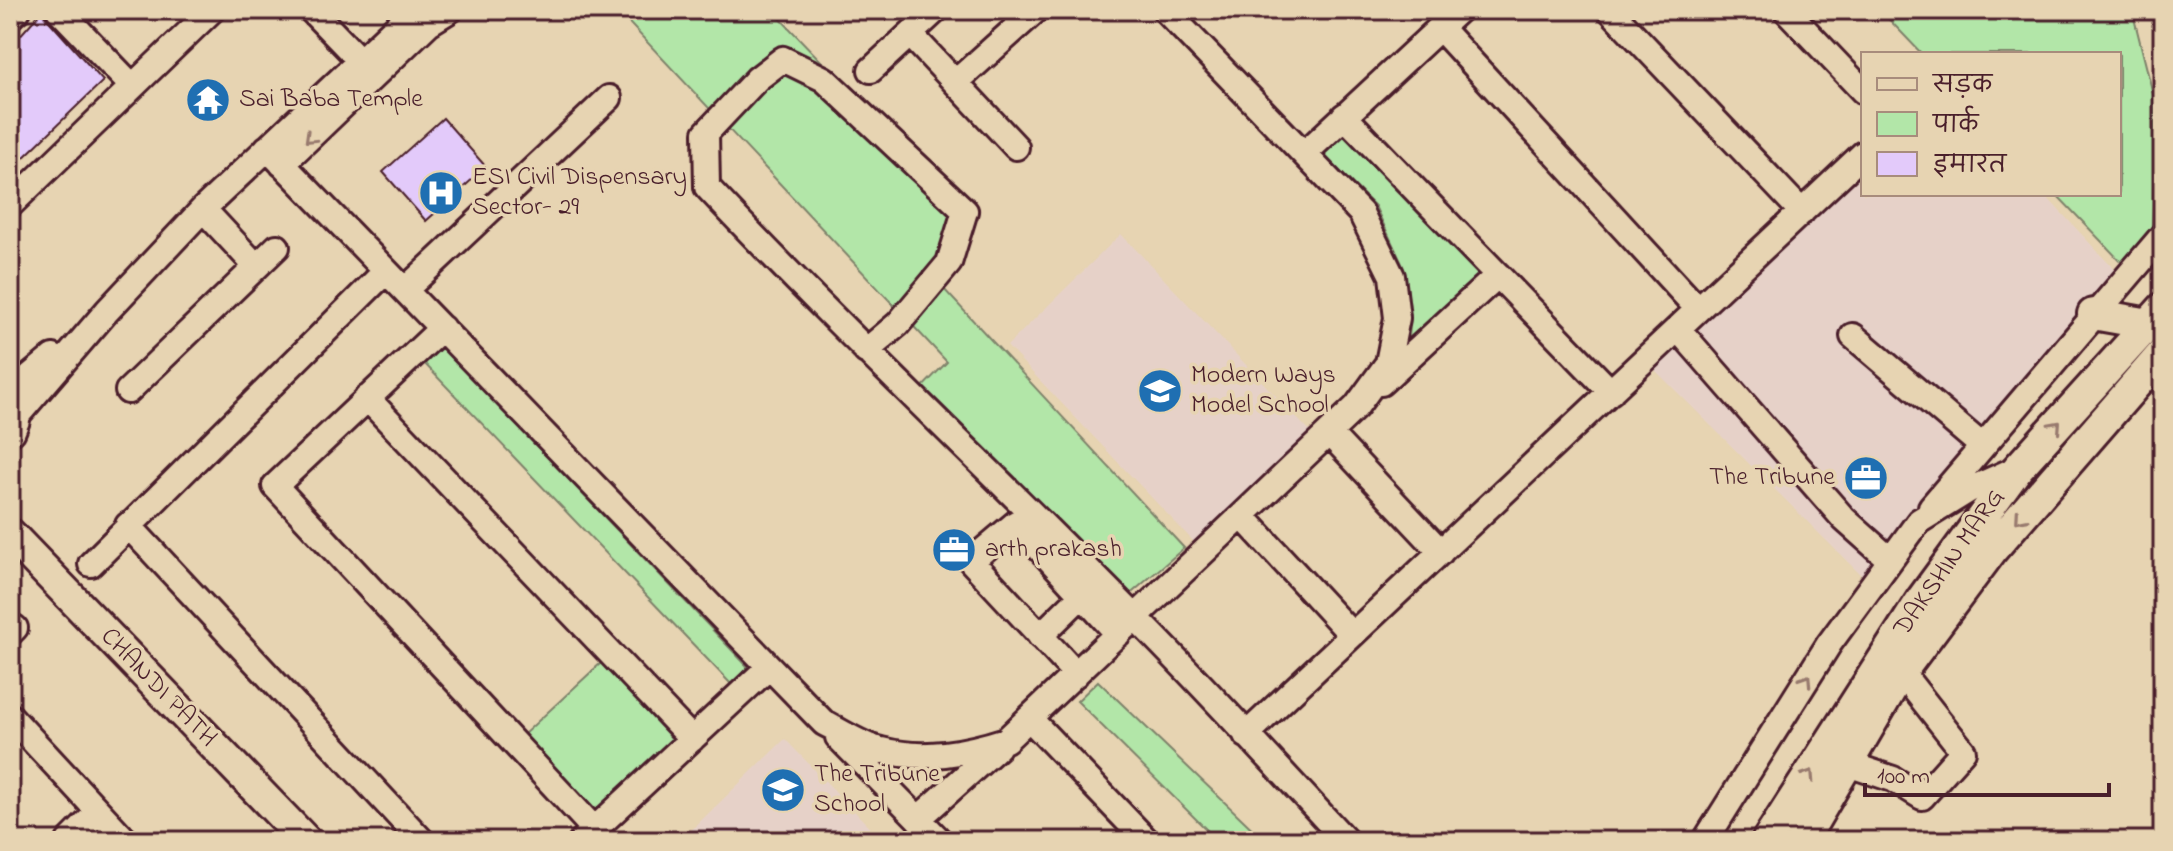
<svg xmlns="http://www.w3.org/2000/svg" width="2173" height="851" viewBox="0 0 2173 851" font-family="'Indie Flower','Playpen Sans Deva',sans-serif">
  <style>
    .built { fill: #e6d1c8 }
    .green { fill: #b2e6a8; stroke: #7e826a; stroke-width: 2 }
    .building { fill: #e3cafa; stroke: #4a1f2b; stroke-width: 2 }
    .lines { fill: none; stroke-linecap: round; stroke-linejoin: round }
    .minor-casing { stroke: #4a1f2b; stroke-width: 30 }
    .major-casing { stroke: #4a1f2b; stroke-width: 36 }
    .minor { stroke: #e7d4b2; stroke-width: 24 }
    .major { stroke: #e7d4b2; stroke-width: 30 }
    .oneway { stroke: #987a6e }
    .labels { text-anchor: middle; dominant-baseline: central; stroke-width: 7; stroke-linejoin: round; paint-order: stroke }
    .poi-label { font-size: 26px; fill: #4a1f2b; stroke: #e7d4b2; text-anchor: start }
    .street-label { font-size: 26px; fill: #4a1f2b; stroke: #e7d4b2 }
  </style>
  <rect width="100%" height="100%" fill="#e7d4b2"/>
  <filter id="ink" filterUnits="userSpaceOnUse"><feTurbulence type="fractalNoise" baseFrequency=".0125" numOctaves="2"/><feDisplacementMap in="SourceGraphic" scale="16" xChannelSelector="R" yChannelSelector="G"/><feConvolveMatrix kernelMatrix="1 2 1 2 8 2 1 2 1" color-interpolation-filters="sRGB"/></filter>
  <g filter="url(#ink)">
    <path class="built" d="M1863 168V194H2044L2128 284 1875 589 1652 367Z
      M1121 234 1313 435 1195 543 1007 346Z
      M785 739 883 841H680Z"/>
    <path class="green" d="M617 10H772L965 211 942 287 1184 548 1106 615 910 400 947 362Z
      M1880 10H2132L2154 98 2155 162 2152 226 2128 269 2056 194H2119V54H1922Z
      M1344 128 1483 277 1408 348 1411 315 1404 268 1375 206 1320 152Z
      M440 345 748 667 731 684 423 362Z
      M602 662 674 741 595 814 523 735Z
      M1098 681 1265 841H1218L1077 701Z"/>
    <path class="building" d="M41 12 103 81 21 160 10 149V47Z
      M443 118 486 167 426 221 383 172Z"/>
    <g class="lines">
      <g class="minor-casing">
        <path id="minor" d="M59 10 132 86
          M311 10 370 71
          M1610 10 1802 212
          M1786 10 1863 91
          M10 17 18 10
          M1440 28 1698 309
          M910 34 1016 147
          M871 70 936 10
          M956 82 1036 10
          M1344 116 1611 392
          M267 148 824 723C842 732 862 746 881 750 924 761 966 753 1006 740L1356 407 1388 363 1397 318 1392 276 1361 213 1165 10
          M1304 154 1459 10
          M282 164 429 23 450 10
          M10 205 212 10
          M203 209 256 266
          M405 290 609 98
          M442 328 275 486 594 829
          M1678 329 1844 519 1889 559
          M1853 336 1982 446
          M866 351 898 324 949 263 965 211 824 79 783 59 757 79 706 133 707 187C845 334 993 472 1134 616 1207 689 1276 766 1346 841
          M1381 383 1498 275
          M128 391 277 247
          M10 393 53 357
          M367 398 692 739
          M10 424 107 311 203 209 414 10
          M1329 433 1441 552
          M1931 507 2163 235
          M1242 516 1352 635
          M128 525 422 841
          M91 564 386 271
          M10 633 15 628
          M1040 636 1082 595
          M1076 674 971 561 1016 523 1118 634
          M10 716 126 841
          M1029 718 1147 841
          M1246 735 1863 154
          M838 737 940 841
          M1848 764 1893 779 1922 797 1963 751 1901 672
          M918 819 998 747
          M69 841 98 812
          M582 841 769 667
          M1705 841 1829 644 1919 521 1969 490 2018 468"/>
      </g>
      <g class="major-casing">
        <path id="major" d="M2093 314 2149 324
          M10 430 14 420
          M10 534 306 841
          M1767 841 1922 599 2018 468 2163 308
          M1802 841 1901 672 1992 550 2163 353"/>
      </g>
      <use href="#minor" class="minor"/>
      <use href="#major" class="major"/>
    </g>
    <defs><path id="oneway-chevron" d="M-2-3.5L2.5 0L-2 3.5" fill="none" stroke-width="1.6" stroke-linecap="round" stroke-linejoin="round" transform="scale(2)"/></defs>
    <g class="oneway">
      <use href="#oneway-chevron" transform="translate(310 138) rotate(136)"/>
      <use href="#oneway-chevron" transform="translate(2056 426) rotate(-48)"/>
      <use href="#oneway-chevron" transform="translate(2020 518) rotate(131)"/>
      <use href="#oneway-chevron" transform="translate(1806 680) rotate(-57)"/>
      <use href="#oneway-chevron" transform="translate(1809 775) rotate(-57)"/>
    </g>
  </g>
  <defs>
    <g id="temple-disc" transform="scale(2.3)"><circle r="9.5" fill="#1f6fb2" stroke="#e7d4b2"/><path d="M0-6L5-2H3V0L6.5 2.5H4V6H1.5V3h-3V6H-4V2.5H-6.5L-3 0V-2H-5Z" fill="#fff"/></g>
    <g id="hospital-disc" transform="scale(2.3)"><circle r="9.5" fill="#1f6fb2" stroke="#e7d4b2"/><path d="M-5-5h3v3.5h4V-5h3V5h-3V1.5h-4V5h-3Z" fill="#fff"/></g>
    <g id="school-disc" transform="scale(2.3)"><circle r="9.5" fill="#1f6fb2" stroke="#e7d4b2"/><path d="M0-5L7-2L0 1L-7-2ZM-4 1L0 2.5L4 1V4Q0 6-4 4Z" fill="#fff"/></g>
    <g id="office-disc" transform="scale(2.3)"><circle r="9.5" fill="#1f6fb2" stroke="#e7d4b2"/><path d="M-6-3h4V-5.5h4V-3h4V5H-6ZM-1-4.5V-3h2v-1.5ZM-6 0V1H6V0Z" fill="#fff"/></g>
  </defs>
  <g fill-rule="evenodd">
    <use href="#temple-disc" x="208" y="100"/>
    <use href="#hospital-disc" x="441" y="193"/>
    <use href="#school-disc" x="1160" y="391"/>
    <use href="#office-disc" x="1866" y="478"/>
    <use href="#office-disc" x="954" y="550"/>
    <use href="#school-disc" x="783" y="790"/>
  </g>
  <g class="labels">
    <g class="poi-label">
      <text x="239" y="100">Sai Baba Temple</text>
      <text x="472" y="178">ESI Civil Dispensary<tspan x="472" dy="30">Sector- 29</tspan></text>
      <text x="1191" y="376">Modern Ways<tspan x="1191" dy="30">Model School</tspan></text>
      <text x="1835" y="478" text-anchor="end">The Tribune</text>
      <text x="985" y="550">arth prakash</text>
      <text x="814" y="775">The Tribune<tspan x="814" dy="30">School</tspan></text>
    </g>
    <g class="street-label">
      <text transform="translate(1950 563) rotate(-55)">DAKSHIN MARG</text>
      <text transform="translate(158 688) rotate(46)">CHANDI PATH</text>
    </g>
  </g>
  <rect width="2173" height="851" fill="none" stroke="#e7d4b2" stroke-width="40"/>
  <rect x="20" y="20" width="2133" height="811" fill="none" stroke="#4a1f2b" stroke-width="3" filter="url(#ink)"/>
  <rect x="1861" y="52" width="260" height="144" fill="#e7d4b2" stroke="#a88c7c" stroke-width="2"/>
  <rect x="1877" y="78" width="40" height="12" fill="#e7d4b2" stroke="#a88c7c" stroke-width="2"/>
  <text x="1933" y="92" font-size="24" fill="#4a1f2b">सड़क</text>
  <rect x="1877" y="112" width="40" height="24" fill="#b2e6a8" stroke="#a88c7c" stroke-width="2"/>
  <text x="1933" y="132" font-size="24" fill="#4a1f2b">पार्क</text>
  <rect x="1877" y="152" width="40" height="24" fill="#e3cafa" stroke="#a88c7c" stroke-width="2"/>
  <text x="1933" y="172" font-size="24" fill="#4a1f2b">इमारत</text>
  <path d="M1865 783v12h244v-12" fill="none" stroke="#4a1f2b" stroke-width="4"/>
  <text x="1877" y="783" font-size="24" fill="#4a1f2b" stroke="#e7d4b2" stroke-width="6" paint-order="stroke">100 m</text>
</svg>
